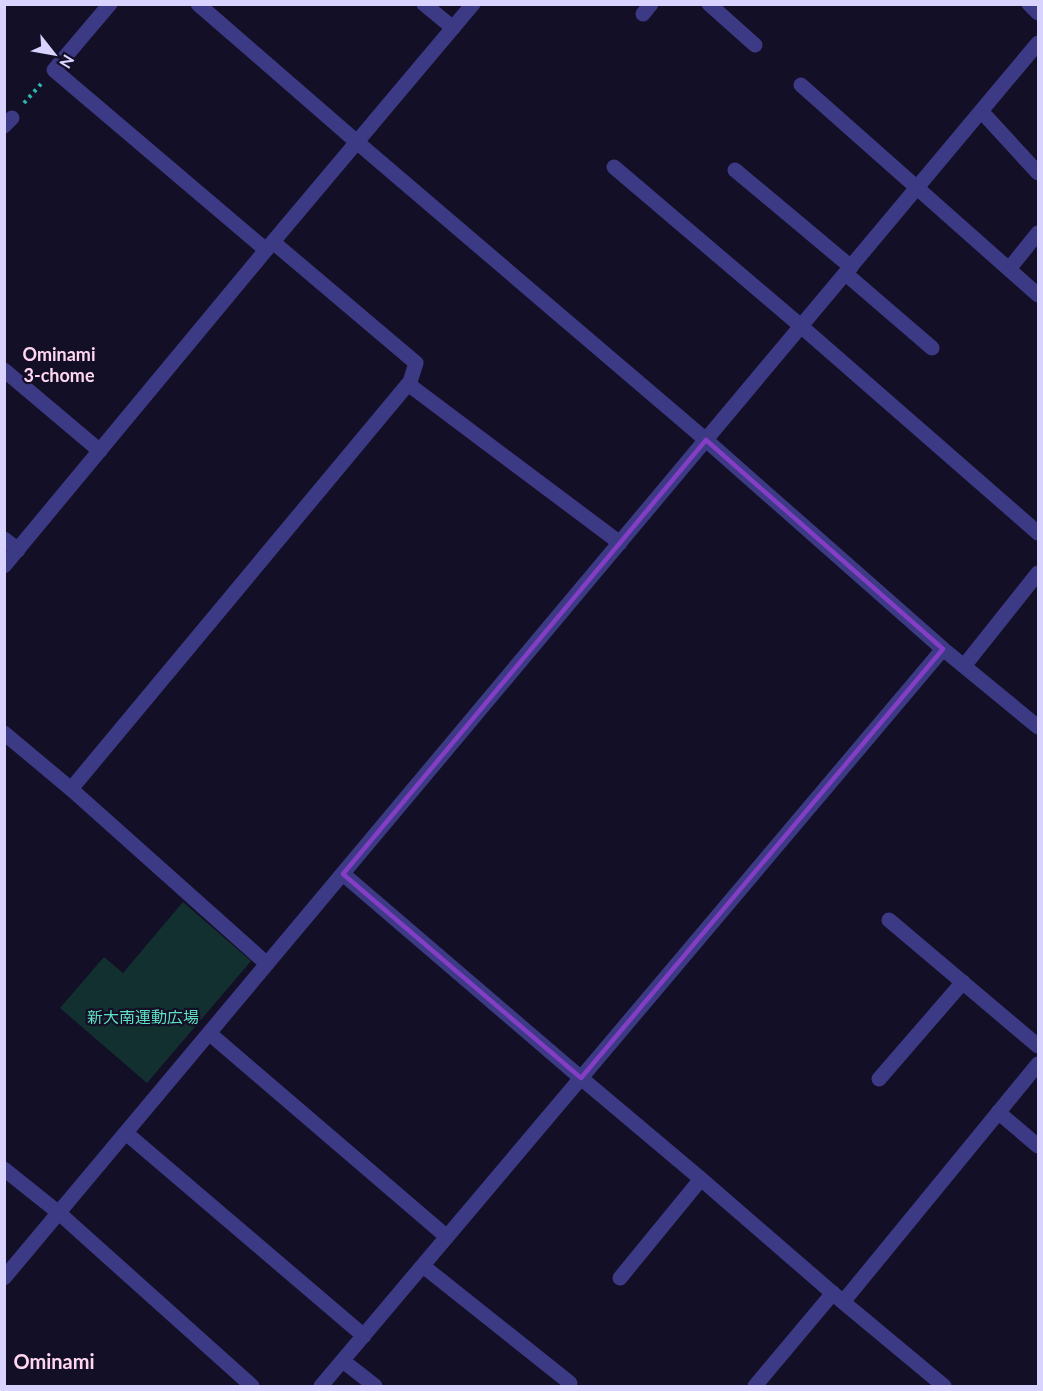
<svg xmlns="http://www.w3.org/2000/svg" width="1043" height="1391" viewBox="0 0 1043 1391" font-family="Lato,'Noto Sans JP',sans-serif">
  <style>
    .green { fill: #12302f }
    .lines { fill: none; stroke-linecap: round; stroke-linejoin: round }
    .path { stroke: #2fb8b0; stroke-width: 4; stroke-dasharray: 3 4.5; stroke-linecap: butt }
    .lane { stroke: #3d3a85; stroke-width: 15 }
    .street { stroke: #3d3a85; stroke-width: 15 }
    .marked { fill: none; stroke: #843dc5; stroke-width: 4.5; stroke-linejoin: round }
    .labels { text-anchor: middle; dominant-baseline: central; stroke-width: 4.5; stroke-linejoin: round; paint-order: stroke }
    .park-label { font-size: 16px; fill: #5fe0c0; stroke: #130f26 }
    .neighbourhood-label { font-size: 18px; font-weight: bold; fill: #ffd6f0; stroke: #130f26 }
    .quarter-label { font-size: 20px; font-weight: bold; fill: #ffd6f0; stroke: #130f26 }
  </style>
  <rect width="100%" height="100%" fill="#130f26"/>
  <path class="green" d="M183 902 251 961 147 1083 60 1008 104 957 123 973Z"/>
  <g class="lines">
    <path class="path" d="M24 103 41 84"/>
    <path class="lane" d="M110 4 54 70 266 250
      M424 4 453 28
      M709 4 755 45
      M801 85 1038 295
      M982 112 1038 173
      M735 170 851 267
      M273 242 416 363 409 385
      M1009 269 1038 233
      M846 274 932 348
      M4 539 18 550
      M71 789 408 384 620 543
      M755 1386 833 1293"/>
    <path class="street" d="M198 4 358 143 706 440 943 649 1038 727
      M1029 4 1038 13
      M643 14 651 4
      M4 126 12 118
      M614 167 802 327 1038 533
      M4 370 100 451
      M4 566 266 250 473 4
      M964 666 1038 573
      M4 733 71 789 267 964
      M343 874 581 1078 701 1179 843 1302 944 1386
      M889 920 1038 1046
      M209 1033 447 1237
      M879 1079 963 982
      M998 1112 1038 1146
      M126 1133 364 1336
      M4 1169 59 1213 252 1386
      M423 1266 570 1383
      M4 1278 1038 43
      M620 1278 701 1179
      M843 1302 1038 1064
      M343 1361 375 1386
      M321 1386 943 649"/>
  </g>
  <path class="marked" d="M706 440 943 649 581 1078 343 874Z"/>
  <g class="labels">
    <g class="park-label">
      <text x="143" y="1016">新大南運動広場</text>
    </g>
    <g class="neighbourhood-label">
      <text x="59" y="354">Ominami<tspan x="59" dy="21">3-chome</tspan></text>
    </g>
    <g class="quarter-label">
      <text x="54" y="1361">Ominami</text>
    </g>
  </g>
  <rect width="1043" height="1391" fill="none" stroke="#d9d4ff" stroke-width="12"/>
  <g transform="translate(54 54) rotate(121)" stroke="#130f26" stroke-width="4.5" paint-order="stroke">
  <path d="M0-4.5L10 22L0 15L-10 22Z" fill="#d9d4ff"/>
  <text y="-9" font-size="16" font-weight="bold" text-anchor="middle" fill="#d9d4ff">N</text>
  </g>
</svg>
